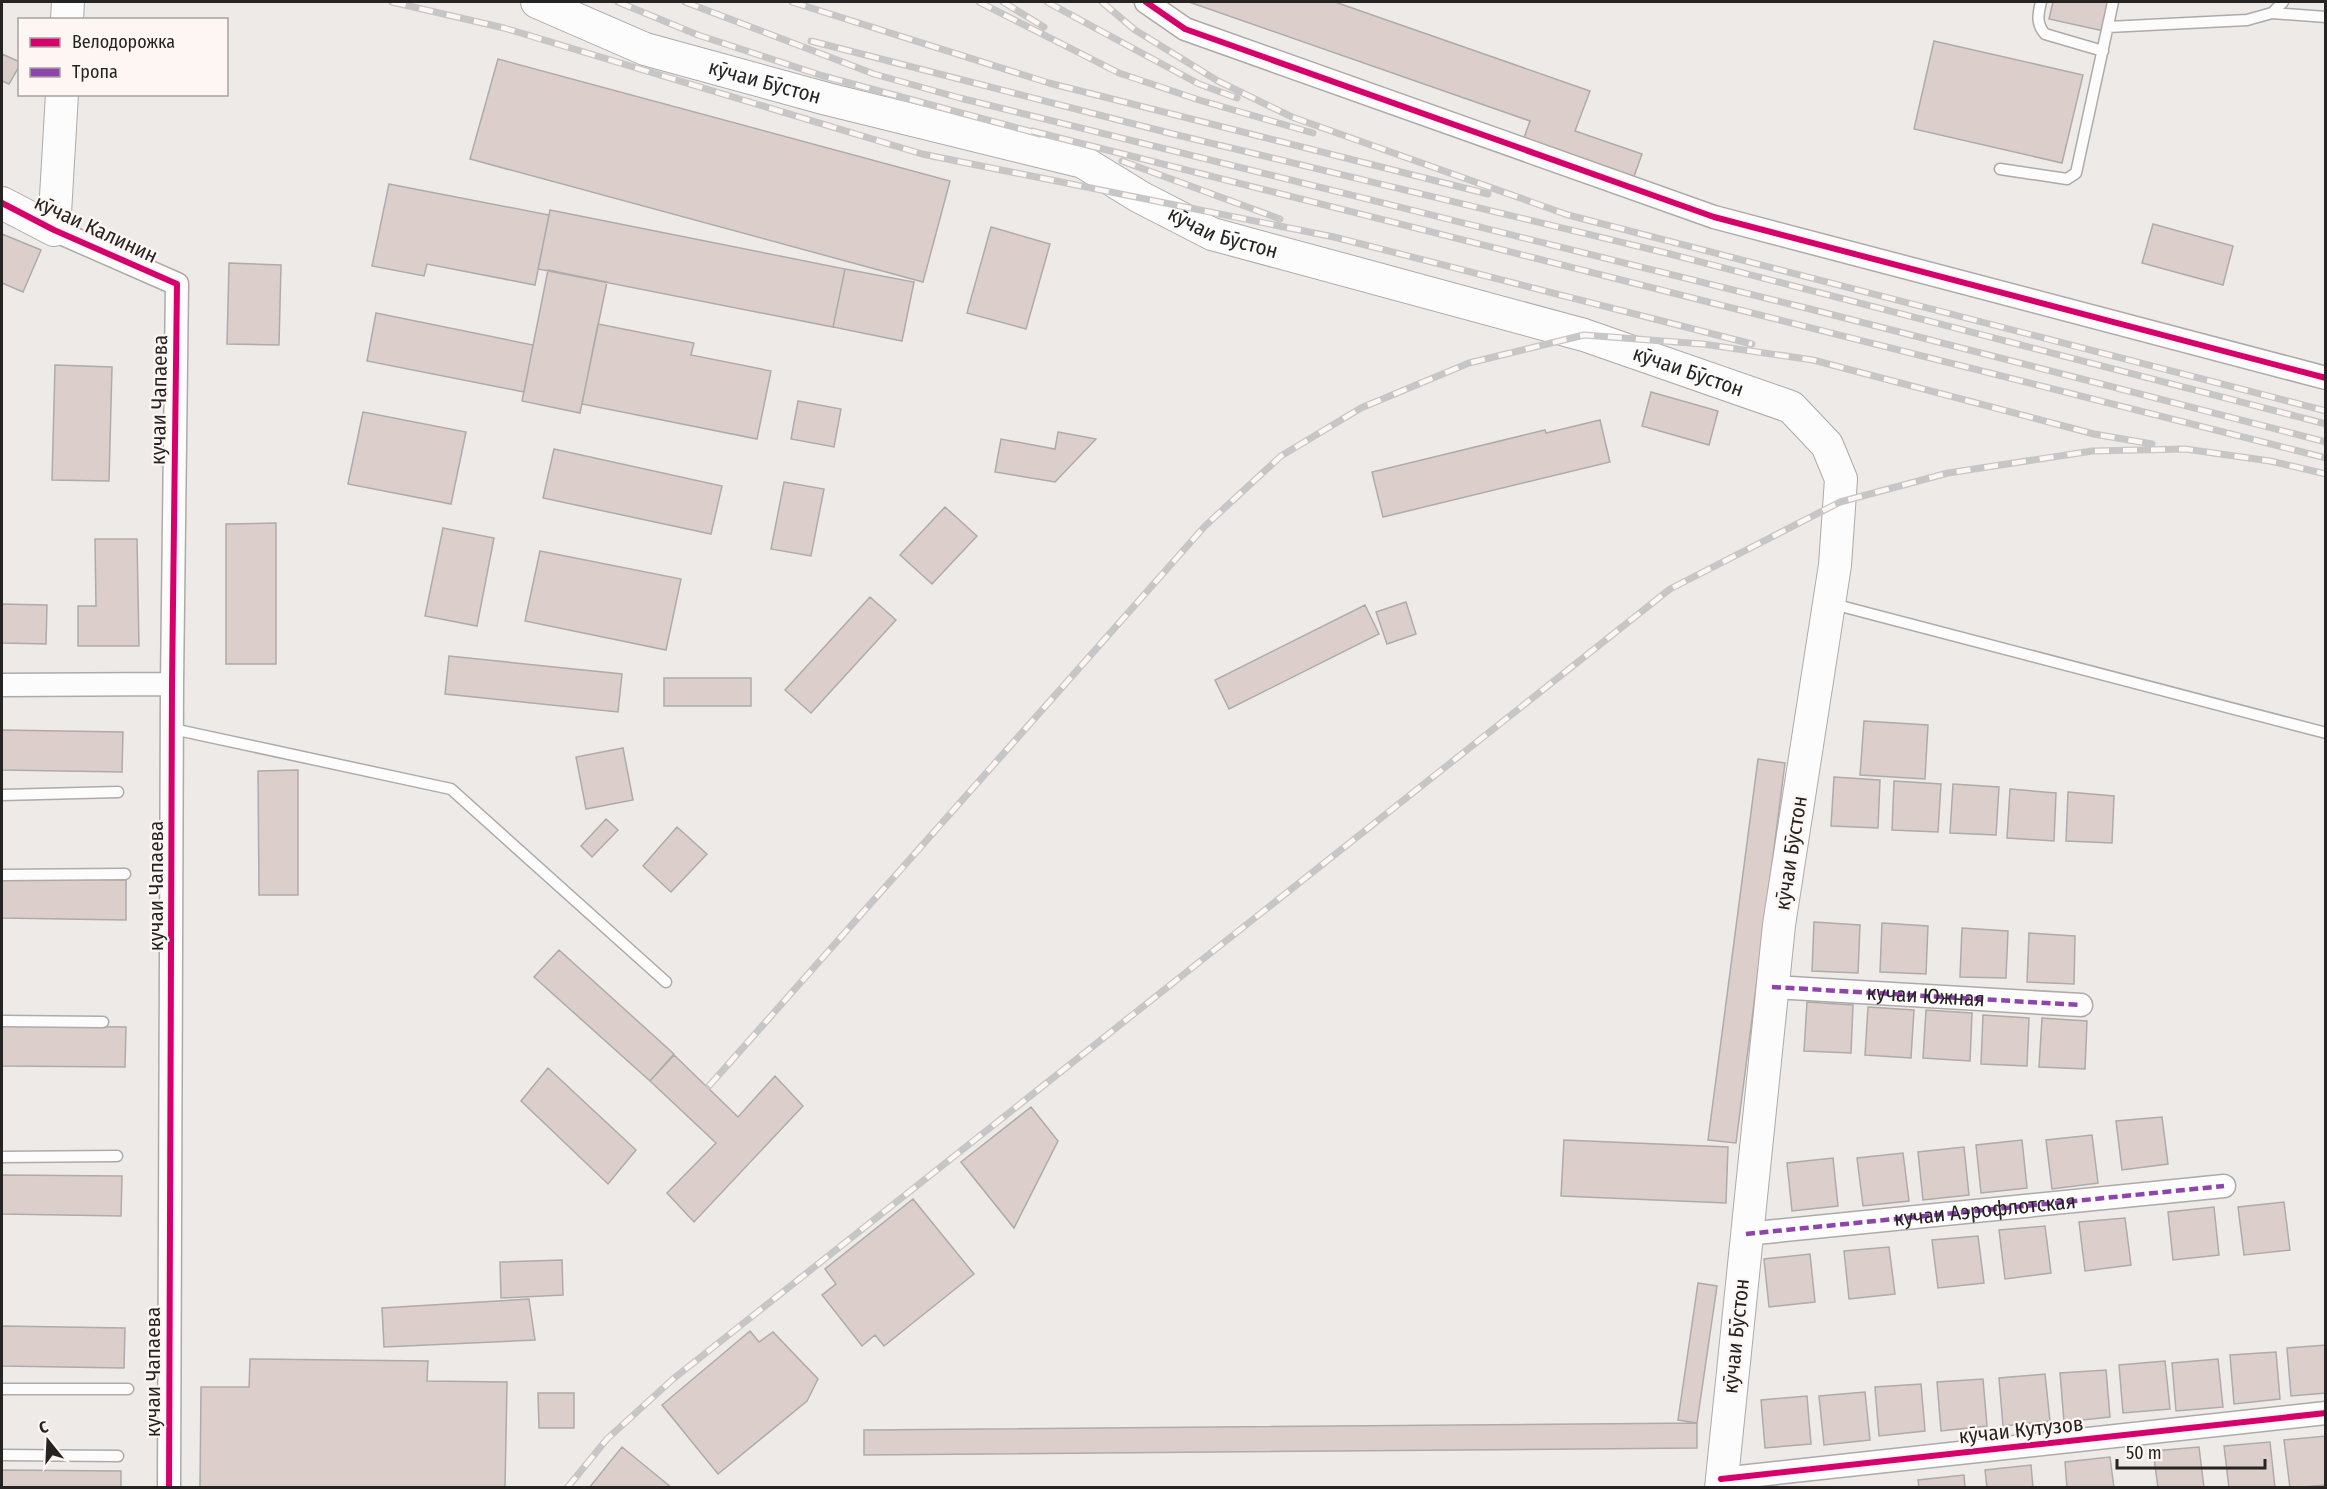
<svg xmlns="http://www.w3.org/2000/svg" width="2327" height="1489" viewBox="0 0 2327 1489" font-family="'Fira Sans Condensed',sans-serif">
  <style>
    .building { fill: #dbcecb; stroke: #aeabaa; stroke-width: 1.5 }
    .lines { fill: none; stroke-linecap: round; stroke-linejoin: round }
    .lane-casing { stroke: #adaaa8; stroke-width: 13 }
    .street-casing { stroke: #adaaa8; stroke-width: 25 }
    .secondary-casing { stroke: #adaaa8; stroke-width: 34 }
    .lane { stroke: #fcfcfc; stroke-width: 10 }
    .street { stroke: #fcfcfc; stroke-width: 22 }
    .secondary { stroke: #fcfcfc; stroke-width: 32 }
    .rail-casing { stroke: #c7c6c6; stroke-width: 7 }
    .rail { stroke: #fdf6f3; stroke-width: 4.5; stroke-dasharray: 14; stroke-linecap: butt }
    .quiet { stroke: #8e44ad; stroke-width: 4.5; stroke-dasharray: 9 4.5; stroke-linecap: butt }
    .cycleway-casing { stroke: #fdf6f3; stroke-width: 10 }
    .cycleway { stroke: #d6006c; stroke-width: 6 }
    .labels { text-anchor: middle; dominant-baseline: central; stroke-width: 4.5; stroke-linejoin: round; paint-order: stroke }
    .street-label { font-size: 21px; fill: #262423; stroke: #fdf6f3 }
  </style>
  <rect width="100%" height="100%" fill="#eeeae8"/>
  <path class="building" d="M1189 2H1335L1590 91 1575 131 1642 154 1631 185 1521 146 1530 121Z
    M2053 2H2111L2104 31 2049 19Z
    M1934 41 2083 75 2062 163 1914 129Z
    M2 54 20 62V65L9 84 2 81Z
    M498 59 950 181 923 282 470 159Z
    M389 184 549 215 535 285 427 264 424 276 372 266Z
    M550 210 845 269 833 327 538 269Z
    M2153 224 2233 246 2223 285 2142 263Z
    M991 227 1050 244 1026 329 967 313Z
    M2 234 41 250 23 292 2 283Z
    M229 263 281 265 279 345 227 344Z
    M845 269 914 282 902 341 833 327Z
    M548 270 607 282 580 413 522 401Z
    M376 313 533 345 524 392 367 361Z
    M598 324 694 343 691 355 771 371 757 439 582 404Z
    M55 365 112 367 109 481 52 480Z
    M1651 392 1718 411 1709 445 1642 426Z
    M798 401 841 409 834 447 791 439Z
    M363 412 466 432 451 504 348 484Z
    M1600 420 1610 462 1383 517 1372 472 1545 430 1546 433Z
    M1058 432 1096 439 1055 482 995 472 1001 439 1055 449Z
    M554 449 722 486 711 534 543 498Z
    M784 482 824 489 811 556 771 549Z
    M945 507 977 536 932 584 900 555Z
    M276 523V664H226V524Z
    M443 528 494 538 477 626 425 616Z
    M95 539H137L139 646H78V606H96Z
    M540 551 681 579 666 650 525 621Z
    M870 597 896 620 811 713 785 690Z
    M1406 602 1416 634 1387 644 1376 612Z
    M2 604 47 605 46 644 2 643Z
    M1365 605 1379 634 1229 709 1215 680Z
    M449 656 622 674 618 712 445 694Z
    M664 678H751V706H664Z
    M1864 721 1928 725 1925 779 1860 775Z
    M2 730 123 732 122 772 2 770Z
    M623 748 633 800 586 809 576 757Z
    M1758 759 1785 763 1736 1143 1708 1140Z
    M298 770V895H259L258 771Z
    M1834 777 1880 780 1878 828 1831 826Z
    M1894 781 1941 784 1938 832 1892 830Z
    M1953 784 1999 787 1996 835 1950 833Z
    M2010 789 2056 793 2054 841 2007 838Z
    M2068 792 2114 796 2112 843 2066 841Z
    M606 819 618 830 592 857 581 846Z
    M677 827 707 854 671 892 643 866Z
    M2 878 126 880V920L2 918Z
    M1814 922 1860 925 1858 973 1812 971Z
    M1882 923 1928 926 1926 974 1880 972Z
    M1962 928 2008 931 2006 978 1960 977Z
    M2029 933 2075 936 2074 984 2027 982Z
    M559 950 674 1054 650 1081 534 977Z
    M1807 1002 1853 1005 1851 1053 1804 1051Z
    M1868 1007 1914 1010 1911 1058 1865 1055Z
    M1926 1010 1972 1013 1970 1061 1923 1058Z
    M1983 1015 2029 1018 2027 1066 1981 1064Z
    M2042 1018 2087 1021 2085 1069 2039 1067Z
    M2 1026 126 1027 125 1067 2 1066Z
    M674 1055 738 1117 775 1076 803 1106 694 1222 667 1193 716 1143 650 1081Z
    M548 1068 636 1150 608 1184 521 1101Z
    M1031 1107 1058 1141 1014 1228 961 1162Z
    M2162 1117 2168 1164 2122 1170 2116 1121Z
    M2092 1135 2098 1183 2052 1189 2046 1140Z
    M1564 1140 1728 1147 1726 1203 1561 1196Z
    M2022 1140 2027 1188 1981 1193 1976 1145Z
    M1964 1147 1969 1195 1923 1200 1918 1152Z
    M1903 1153 1909 1201 1863 1206 1857 1158Z
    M1833 1158 1838 1206 1792 1211 1787 1163Z
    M2 1175 122 1176 121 1216 2 1214Z
    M913 1199 974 1274 884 1346 875 1335 862 1346 822 1295 836 1284 825 1269Z
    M2284 1202 2290 1250 2244 1255 2238 1207Z
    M2214 1207 2219 1255 2173 1260 2168 1212Z
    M2125 1218 2131 1265 2085 1271 2079 1222Z
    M2045 1226 2051 1273 2005 1279 1999 1230Z
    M1978 1236 1984 1283 1938 1288 1932 1240Z
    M1889 1247 1895 1294 1849 1299 1844 1251Z
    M1810 1254 1815 1302 1769 1307 1764 1259Z
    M562 1260 563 1295 501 1298 500 1262Z
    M1698 1283 1717 1286 1697 1423 1678 1420Z
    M529 1299 535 1340 384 1347 382 1308Z
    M2 1326 125 1328 124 1368 2 1366Z
    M750 1331 759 1342 773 1332 818 1379 807 1401 718 1474 662 1405Z
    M2326 1345V1393L2291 1396 2287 1348Z
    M2276 1352 2280 1399 2234 1404 2230 1355Z
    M250 1359 428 1361 427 1381 507 1382 505 1488H200L201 1387H249Z
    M2218 1359 2223 1407 2176 1411 2172 1363Z
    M2165 1361 2170 1409 2123 1413 2119 1365Z
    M2106 1370 2110 1417 2064 1422 2060 1373Z
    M2045 1374 2050 1421 2003 1426 1999 1378Z
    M1983 1379 1987 1426 1941 1431 1937 1382Z
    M1921 1384 1925 1431 1879 1436 1875 1387Z
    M1865 1392 1870 1440 1824 1445 1819 1396Z
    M538 1393H574V1428H539Z
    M1807 1396 1811 1444 1765 1448 1761 1400Z
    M1697 1423V1448L864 1455V1430Z
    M2326 1436V1485L2290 1488 2284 1440Z
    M2270 1442 2275 1488H2229L2224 1446Z
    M622 1447 672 1488H589Z
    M2199 1447 2204 1488H2158L2153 1451Z
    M2110 1457 2114 1488H2067L2065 1462Z
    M2031 1465 2033 1488H1987L1985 1470Z
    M2 1470 121 1471V1488H2Z
    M1964 1475 1965 1488H1919L1918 1480Z"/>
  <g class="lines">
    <g class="lane-casing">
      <path id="lane" d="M2041 2C2038 14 2036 24 2045 34L2103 51
        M2272 13 2326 17
        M2108 27 2247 20 2272 13 2283 2
        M2000 169 2067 179 2076 173 2113 2
        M1833 604 2326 733
        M173 729 451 789 666 982
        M2 795 118 792
        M2 875 125 874
        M2 1021 103 1022
        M2 1157 117 1156
        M2 1389H128
        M2 1455 118 1456"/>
    </g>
    <g class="street-casing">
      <path id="street" d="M1146 2 1185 29 1714 217 2326 378
        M54 230 177 284 172 684 169 1488
        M2 685 172 684
        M1772 987 2081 1005
        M1746 1234 2224 1186
        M1721 1479 2326 1413"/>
    </g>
    <g class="secondary-casing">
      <g id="secondary">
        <path id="s1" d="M537 2 645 49 827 99 1083 162 1140 197 1212 234 1584 335 1791 407 1827 445 1841 479 1835 565 1779 925 1721 1488"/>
        <path d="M67 20 68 2"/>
        <path d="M2 203 54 230 62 94"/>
      </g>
    </g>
    <use href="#lane" class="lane"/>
    <use href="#street" class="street"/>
    <use href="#secondary" class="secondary"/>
    <g class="rail-casing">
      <path id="rail" d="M392 2 504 28 922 154 1334 237 1752 344
        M618 2 698 35 823 76 1040 134
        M685 2 874 74 960 98 1810 309 2326 442
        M792 2 1049 83 1488 194
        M979 2 1119 73 1199 100 1313 133
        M1003 2 1044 27
        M1047 2 1199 84 1237 98
        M1102 2 1135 30 1218 81 1292 117 1568 215 2326 411
        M811 41 1173 134 1670 254 2326 424
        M1032 131 2326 458
        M1122 161 1280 219
        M709 1086 1205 526 1281 456 1361 408 1469 363 1584 335 1703 344 1813 360 2094 434 2152 444
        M567 1488 607 1439 673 1379 1670 589 1840 502 1948 473 2092 451 2185 449 2270 461 2326 474"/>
    </g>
    <use href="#rail" class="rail"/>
    <g class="quiet">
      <path id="s2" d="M1772 987 2081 1005"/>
      <path id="s3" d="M1746 1234 2224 1186"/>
    </g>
    <g class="cycleway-casing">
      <path id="cycleway" d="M1146 2 1185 29 1714 217 2326 378
        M2 203 54 230 177 284 172 684 169 1488
        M1721 1479 2326 1413"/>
    </g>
    <use href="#cycleway" class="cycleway"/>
  </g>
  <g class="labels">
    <g class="street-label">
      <text stroke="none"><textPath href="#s1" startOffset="242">кӯчаи Бӯстон</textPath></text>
      <text transform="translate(96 229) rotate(25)">кӯчаи Калинин</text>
      <text stroke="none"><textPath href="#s1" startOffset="728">кӯчаи Бӯстон</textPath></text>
      <text stroke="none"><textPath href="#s1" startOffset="1214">кӯчаи Бӯстон</textPath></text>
      <text transform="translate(159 400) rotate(-89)">кучаи Чапаева</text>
      <text transform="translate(1791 853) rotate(-81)">кӯчаи Бӯстон</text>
      <text transform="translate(156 886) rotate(-90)">кучаи Чапаева</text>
      <text stroke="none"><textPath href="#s2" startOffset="154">кучаи Южная</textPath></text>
      <text stroke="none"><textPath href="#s3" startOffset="240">кучаи Аэрофлотская</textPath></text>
      <text transform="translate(1736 1336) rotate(-84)">кӯчаи Бӯстон</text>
      <text transform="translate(153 1372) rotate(-90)">кучаи Чапаева</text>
      <text transform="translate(2021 1430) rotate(-6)">кӯчаи Кутузов</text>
    </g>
  </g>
  <rect width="2327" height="1489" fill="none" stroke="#262423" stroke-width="6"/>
  <rect x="18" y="18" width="210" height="78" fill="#fdf6f3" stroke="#a7a2a0" stroke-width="1.5"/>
  <rect x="30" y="38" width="30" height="9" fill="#d6006c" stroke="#a7a2a0" stroke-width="1.5"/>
  <text x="72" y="48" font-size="18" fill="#262423">Велодорожка</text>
  <rect x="30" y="68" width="30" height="9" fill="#8e44ad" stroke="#a7a2a0" stroke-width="1.5"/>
  <text x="72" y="78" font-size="18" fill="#262423">Тропа</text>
  <g transform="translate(48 1441) rotate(342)" stroke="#fdf6f3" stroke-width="4.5" paint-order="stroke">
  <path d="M0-4.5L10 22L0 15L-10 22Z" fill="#262423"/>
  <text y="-9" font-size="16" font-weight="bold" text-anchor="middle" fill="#262423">С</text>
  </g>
  <path d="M2117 1459v9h148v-9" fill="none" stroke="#262423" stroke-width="3"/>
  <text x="2126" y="1459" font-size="18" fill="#262423" stroke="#fdf6f3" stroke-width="4.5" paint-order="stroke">50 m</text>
</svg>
